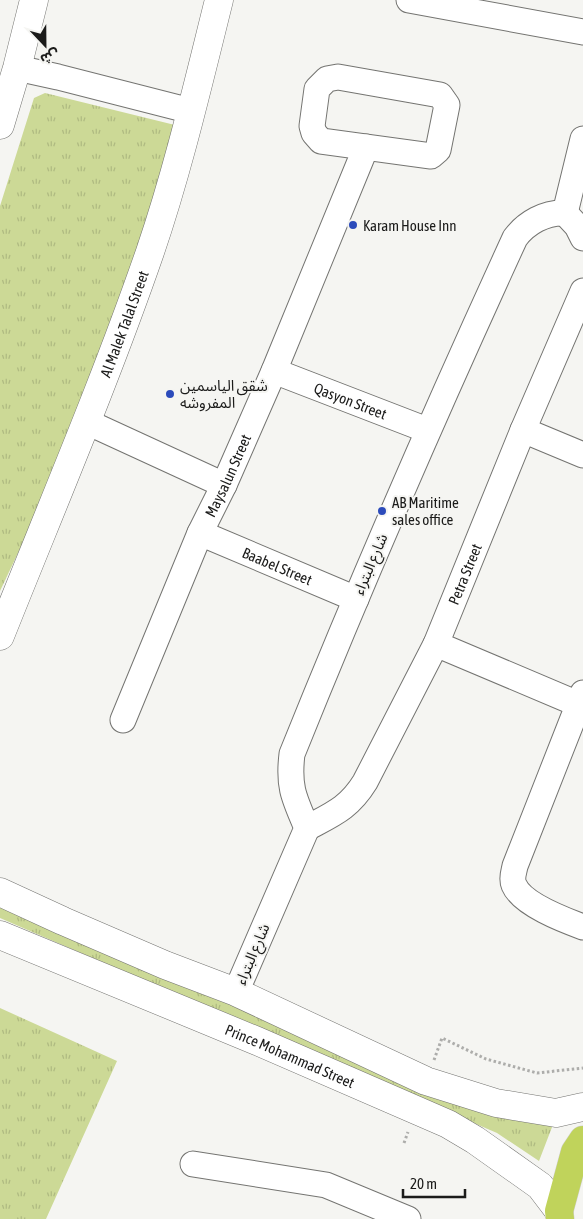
<svg xmlns="http://www.w3.org/2000/svg" width="583" height="1219" viewBox="0 0 583 1219" font-family="'Asap Condensed','Noto Sans Arabic',sans-serif">
  <style>
    .grass { fill: url(#grass-tufts) }
    .lines { fill: none; stroke-linecap: round; stroke-linejoin: round }
    .street-casing { stroke: #747471; stroke-width: 27 }
    .secondary-casing { stroke: #747471; stroke-width: 29 }
    .highway-casing { stroke: #d1d1d1; stroke-width: 29 }
    .path { stroke: #adadab; stroke-width: 3; stroke-dasharray: 2.5 2.5; stroke-linecap: butt }
    .street { stroke: #fff; stroke-width: 25 }
    .secondary { stroke: #fff; stroke-width: 28 }
    .highway { stroke: #c0d35b; stroke-width: 28 }
    .poi-dot { fill: #2c4bbb; stroke: #f5f5f2; stroke-width: 2 }
    .labels { text-anchor: middle; dominant-baseline: central; stroke-width: 4; stroke-linejoin: round; paint-order: stroke }
    .poi-label { font-size: 15px; fill: #1b1b1a; stroke: #f5f5f2; text-anchor: start }
    .street-label { font-size: 15px; fill: #1b1b1a; stroke: #f5f5f2 }
  </style>
  <defs>
    <pattern id="grass-tufts" width="24" height="20" patternUnits="userSpaceOnUse" patternTransform="scale(1.25)"><rect width="24" height="20" fill="#ccd996"/><path d="M3 7l-1-3M5 7V3M7 7l1-3M15 17l-1-3M17 17v-4M19 17l1-3" fill="none" stroke="#afba81"/></pattern>
  </defs>
  <rect width="100%" height="100%" fill="#f5f5f2"/>
  <path class="grass" d="M45 93 179 126 129 286 63 458 0 591V206L34 98Z
    M0 903 554 1122 539 1161 497 1133 0 918Z
    M0 1008 117 1061 46 1219H0Z"/>
  <g class="lines">
    <g class="street-casing">
      <g id="street">
        <path d="M409 0 583 32"/>
        <path d="M17 68 58 77 191 111"/>
        <path d="M338 77 440 95 447 105 438 150 431 156 321 141 314 133 312 126 317 89 327 79Z"/>
        <path d="M565 213 583 139"/>
        <path d="M565 213 577 226 583 238"/>
        <path id="s1" d="M274 371 427 430"/>
        <path d="M87 422 224 485"/>
        <path d="M523 430 583 455"/>
        <path id="s2" d="M200 533 356 599"/>
        <path d="M436 644 578 704"/>
        <path d="M583 693 515 866C514 872 511 878 514 885 522 904 564 920 583 927"/>
        <path id="s3" d="M123 720 200 533 224 485 274 371 366 147"/>
        <path id="s4" d="M307 828C333 814 349 808 365 782L436 644 523 430 583 291"/>
        <path d="M236 992 307 828C294 798 288 787 292 754 362 580 437 408 515 238 526 223 545 212 565 213"/>
        <path d="M193 1164 326 1185 408 1219"/>
      </g>
    </g>
    <g class="secondary-casing">
      <g id="secondary">
        <path d="M0 125 17 68 34 0"/>
        <path id="s5" d="M0 636C51 508 105 382 150 252 178 170 198 84 219 0"/>
        <path d="M0 892 63 921 165 965 236 992 426 1081 496 1103 556 1113 583 1107"/>
        <path id="s6" d="M0 935 257 1041 448 1124 475 1140 540 1186 559 1211"/>
      </g>
    </g>
    <g class="highway-casing">
      <path id="highway" d="M560 1219 559 1211 575 1152 583 1140"/>
    </g>
    <path class="path" d="M434 1060 442 1038 486 1059 537 1073 583 1068
      M404 1143 408 1132"/>
    <use href="#street" class="street"/>
    <use href="#secondary" class="secondary"/>
    <use href="#highway" class="highway"/>
  </g>
  <g class="poi-dot">
    <circle cx="353" cy="225" r="5"/>
    <circle cx="170" cy="394" r="5"/>
    <circle cx="382" cy="511" r="5"/>
  </g>
  <g class="labels">
    <g class="poi-label">
      <text x="363" y="225">Karam House Inn</text>
      <text x="180" y="385">شقق الياسمين<tspan x="180" dy="17">المفروشه</tspan></text>
      <text x="392" y="502">AB Maritime<tspan x="392" dy="17">sales office</tspan></text>
    </g>
    <g class="street-label">
      <text stroke="none"><textPath href="#s5" startOffset="336">Al Malek Talal Street</textPath></text>
      <text stroke="none"><textPath href="#s1" startOffset="82">Qasyon Street</textPath></text>
      <text stroke="none"><textPath href="#s3" startOffset="266">Maysalun Street</textPath></text>
      <text transform="translate(370 564) rotate(-67)">شارع البتراء</text>
      <text stroke="none"><textPath href="#s2" startOffset="84">Baabel Street</textPath></text>
      <text stroke="none"><textPath href="#s4" startOffset="306">Petra Street</textPath></text>
      <text transform="translate(252 954) rotate(-67)">شارع البتراء</text>
      <text stroke="none"><textPath href="#s6" startOffset="314">Prince Mohammad Street</textPath></text>
    </g>
  </g>
  <g transform="translate(45 45) rotate(158)" stroke="#f5f5f2" stroke-width="4" paint-order="stroke">
  <path d="M0-4L9 19L0 12L-9 19Z" fill="#1b1b1a"/>
  <text y="-8" font-size="14" font-weight="bold" text-anchor="middle" fill="#1b1b1a">ش</text>
  </g>
  <path d="M403 1189v8h62v-8" fill="none" stroke="#1b1b1a" stroke-width="2.5"/>
  <text x="410" y="1189" font-size="15" fill="#1b1b1a" stroke="#f5f5f2" stroke-width="4" paint-order="stroke">20 m</text>
</svg>
